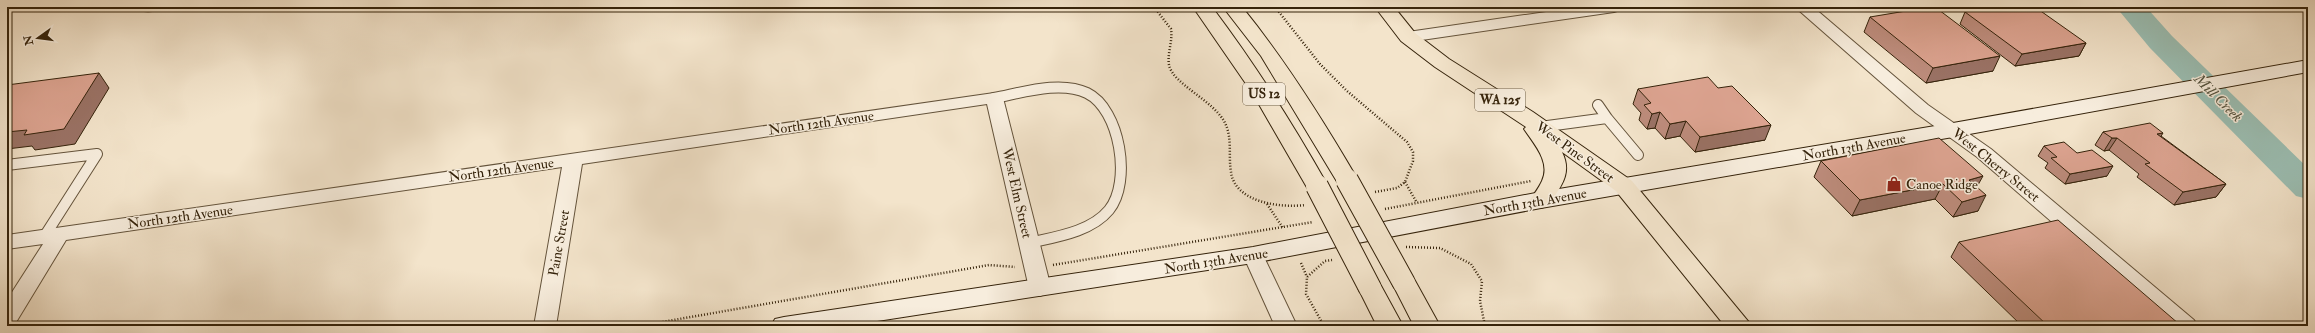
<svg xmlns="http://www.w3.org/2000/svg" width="2315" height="333" viewBox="0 0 2315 333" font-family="'IM FELL Double Pica',serif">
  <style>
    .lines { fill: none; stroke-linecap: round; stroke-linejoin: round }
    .river { fill: #9bbfb4; fill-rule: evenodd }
    .lane-casing { stroke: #64533b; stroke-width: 12 }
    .street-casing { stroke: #64533b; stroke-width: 2 }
    .secondary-casing { stroke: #35230b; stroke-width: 2 }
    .primary-casing { stroke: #35230b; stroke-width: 2 }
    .highway-casing { stroke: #35230b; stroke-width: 2 }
    .path { stroke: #35230b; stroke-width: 2.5; stroke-dasharray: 1 2; stroke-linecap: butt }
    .lane { stroke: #f7eddd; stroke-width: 10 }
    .street { fill: #f7eddd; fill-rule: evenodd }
    .secondary { fill: #f7eddd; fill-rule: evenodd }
    .primary { fill: #f3e4cb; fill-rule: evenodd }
    .highway { fill: #f3e4cb; fill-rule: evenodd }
    .rail-casing { stroke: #35230b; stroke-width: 4.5 }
    .rail { stroke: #f7eddd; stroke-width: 3; stroke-dasharray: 9; stroke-linecap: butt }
    .highway-bridge-casing { stroke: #35230b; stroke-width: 24; stroke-linecap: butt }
    .highway-bridge { stroke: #f3e4cb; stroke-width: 22 }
    .wall { fill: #bd8c7c; stroke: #35230b }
    .shaded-wall { fill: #9a7265; stroke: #35230b }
    .building { fill: #dca390; stroke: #35230b }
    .labels { text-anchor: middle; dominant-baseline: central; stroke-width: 3; stroke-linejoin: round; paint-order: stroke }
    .shield { fill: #f7eddd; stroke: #6f604a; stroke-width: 1 }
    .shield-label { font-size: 13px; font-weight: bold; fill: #35230b }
    .street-label { font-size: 14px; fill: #35230b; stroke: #f7eddd }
    .poi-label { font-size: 14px; fill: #35230b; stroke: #f7eddd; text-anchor: start }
    .water-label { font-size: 15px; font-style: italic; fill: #54523e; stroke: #f7eddd }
  </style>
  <rect width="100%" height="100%" fill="#f3e4cb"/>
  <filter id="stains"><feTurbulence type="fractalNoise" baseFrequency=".005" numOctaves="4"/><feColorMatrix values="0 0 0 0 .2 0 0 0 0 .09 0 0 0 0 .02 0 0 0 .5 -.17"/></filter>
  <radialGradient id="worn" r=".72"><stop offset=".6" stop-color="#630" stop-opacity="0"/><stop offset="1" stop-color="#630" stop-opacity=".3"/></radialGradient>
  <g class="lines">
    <path class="river" d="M2116 7H2146L2172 36 2308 168V199L2296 196 2150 48Z"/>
    <g class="lane-casing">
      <path id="lane" d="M994 98C1021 93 1060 80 1087 93 1120 109 1132 182 1109 210 1091 232 1055 237 1029 243
        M1607 118 1638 155
        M1540 127 1607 118 1598 105
        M7 165 97 154 44 237"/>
    </g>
    <g class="street-casing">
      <path id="street" d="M1580 7H1622L1620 10 1614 12 1408 42 1402 41 1400 37 1402 33 1408 32Z
        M1795 7H1813L1928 105 1991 149 2194 320 2197 326H2172L1977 157 1916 113Z
        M994 93 1000 94 1003 98 1051 288 1047 293 1040 296 1033 293 1029 288 987 104 582 164 556 326H534L562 167 66 240 15 324 7 326V300L43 244 7 249V235Z
        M1253 248 1260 250 1263 255 1297 326H1275L1243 255 1246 250Z"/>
    </g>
    <g class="secondary-casing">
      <path id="secondary" d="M2308 60V72L1953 137 1541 208 1253 263 845 326H771L775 319 784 317 1253 247 1541 192 1953 123Z"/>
    </g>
    <g class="primary-casing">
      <path id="primary" d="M1375 7H1394L1415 33 1449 59 1533 112 1632 181 1752 326H1725L1616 191 1562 152C1573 174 1560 187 1549 205L1541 208 1533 205 1530 200C1534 194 1539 188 1542 181 1551 162 1534 144 1524 129L1526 127 1435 67 1401 41Z"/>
    </g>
    <g class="highway-casing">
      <path id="highway" d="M1193 7H1212C1255 64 1293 124 1328 186L1325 191 1317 193 1309 191 1253 94Z
        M1223 7H1242C1286 61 1323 120 1358 180L1355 185 1347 187 1339 185 1261 56Z
        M1404 274 1413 277 1440 326H1414L1392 283 1395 277Z
        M1370 279 1379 282 1403 326H1377L1358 288 1361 282Z"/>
    </g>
    <path class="path" d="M1154 7 1171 29C1173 41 1167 53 1169 65 1173 84 1211 99 1224 121 1233 137 1228 155 1231 172 1235 203 1281 208 1305 205
      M1275 7 1320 64 1347 91 1407 142 1413 152V161L1405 182 1397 188 1375 192
      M1405 182 1417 203
      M1267 204 1283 228
      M1385 209 1531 181
      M1406 247 1440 248 1471 264 1482 281 1480 301 1485 326
      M1301 263 1307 277
      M1053 265 1313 222
      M639 326 989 265 1015 267
      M1324 326 1306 294 1307 277 1325 261 1332 260"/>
    <use href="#lane" class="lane"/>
    <use href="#street" class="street"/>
    <use href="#secondary" class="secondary"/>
    <use href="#primary" class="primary"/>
    <use href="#highway" class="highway"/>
    <g class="rail-casing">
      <path id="rail" d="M101 7 148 10 200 7"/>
    </g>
    <use href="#rail" class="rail"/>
    <g class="highway-bridge-casing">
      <path id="highway-bridge" d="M1347 180 1404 283
        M1317 186 1370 288"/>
    </g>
    <use href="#highway-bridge" class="highway-bridge"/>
  </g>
  <path class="wall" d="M1965 12 2086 43 2079 56 2015 66 1960 24Z
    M1870 17 1993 71 1926 83 1864 32Z
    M1638 89 1765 140 1695 152 1680 136 1665 139 1655 128 1647 129 1639 120 1641 113 1633 104Z
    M2103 132 2161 136 2226 184 2216 197 2174 205 2137 177 2139 174 2109 150 2104 151 2095 145Z
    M2044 146 2107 176 2065 184 2045 168 2048 163 2038 156Z
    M1821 161 1977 187 1978 211 1953 217 1935 199 1852 216 1814 177Z
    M1959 242 2179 324 2178 326H2022L1951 257Z"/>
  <path class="shaded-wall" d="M2086 43 2079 56 2015 66 2022 54Z
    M2000 56 1993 71 1926 83 1933 68Z
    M99 73 109 88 75 144 35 150 32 146 7 149V132Z
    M1660 112 1655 128 1647 129 1652 114Z
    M1686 121 1680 136 1665 139 1670 124Z
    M1771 125 1765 140 1695 152 1700 137Z
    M2163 133 2155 146 2157 134Z
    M2112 138H2117L2109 150 2104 151Z
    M2113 166 2107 176 2065 184 2070 174Z
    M1983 176 1974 192 1969 180Z
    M1943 184 1935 199 1852 216 1860 200Z
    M2226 184 2216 197 2174 205 2183 192Z
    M1986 195 1978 211 1953 217 1962 202Z"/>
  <path class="building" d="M1930 7H1935L2000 56 1933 68 1870 17Z
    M1994 7H2035L2086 43 2022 54 1965 12Z
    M99 73 64 129 24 135 27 130 7 132V85Z
    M1708 77 1718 88 1732 86 1771 125 1700 137 1686 121 1670 124 1660 112 1652 114 1644 105 1651 103 1638 89Z
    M2150 123 2163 133 2157 134 2226 184 2183 192 2145 164 2150 163 2117 138H2112L2103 132Z
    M1939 138 1983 176 1969 180 1986 195 1962 202 1943 184 1860 200 1821 161Z
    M2064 142 2077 153 2092 150 2113 166 2070 174 2051 158 2057 157 2044 146Z
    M2058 220 2179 324 2172 326H2048L1959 242Z"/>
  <defs>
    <g id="shop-bare" transform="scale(1.2)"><path d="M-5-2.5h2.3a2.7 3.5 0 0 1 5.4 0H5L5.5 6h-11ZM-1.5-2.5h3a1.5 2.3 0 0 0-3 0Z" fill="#8f2418" stroke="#f7eddd" stroke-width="2.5" paint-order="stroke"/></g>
  </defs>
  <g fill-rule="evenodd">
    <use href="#shop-bare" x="1894" y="184"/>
  </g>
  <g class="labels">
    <g class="shield">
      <rect x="1243" y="83" width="42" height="22" rx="3"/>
      <rect x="1475" y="89" width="50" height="22" rx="3"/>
    </g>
    <g class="shield-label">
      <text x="1264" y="94">US 12</text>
      <text x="1500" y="100">WA 125</text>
    </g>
    <g class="street-label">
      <text transform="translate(821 123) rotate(-8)">North 12th Avenue</text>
      <text transform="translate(1854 147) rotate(-10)">North 13th Avenue</text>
      <text transform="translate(1575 152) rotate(36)">West Pine Street</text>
      <text transform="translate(1996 165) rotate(39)">West Cherry Street</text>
      <text transform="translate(501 170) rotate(-8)">North 12th Avenue</text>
      <text transform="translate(1017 193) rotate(77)">West Elm Street</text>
      <text transform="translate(1535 202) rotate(-10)">North 13th Avenue</text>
      <text transform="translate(180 217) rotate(-8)">North 12th Avenue</text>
      <text transform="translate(559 243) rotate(-80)">Paine Street</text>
      <text transform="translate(1216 261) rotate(-9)">North 13th Avenue</text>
    </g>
    <g class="poi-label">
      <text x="1906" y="184">Canoe Ridge</text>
    </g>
    <g class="water-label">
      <text transform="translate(2218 98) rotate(45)">Mill Creek</text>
    </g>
  </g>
  <rect width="2315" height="333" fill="none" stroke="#f3e4cb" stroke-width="24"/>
  <rect x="8" y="8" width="2299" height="317" fill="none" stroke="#35230b" stroke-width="2"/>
  <rect x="12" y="12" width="2291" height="309" fill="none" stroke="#35230b"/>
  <g transform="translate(38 38) rotate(256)" stroke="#f7eddd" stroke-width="3" paint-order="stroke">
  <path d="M0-3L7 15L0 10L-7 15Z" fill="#35230b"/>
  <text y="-6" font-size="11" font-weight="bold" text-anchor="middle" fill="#35230b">N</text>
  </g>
  <rect width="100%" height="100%" filter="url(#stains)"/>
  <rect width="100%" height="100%" fill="url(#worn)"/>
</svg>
